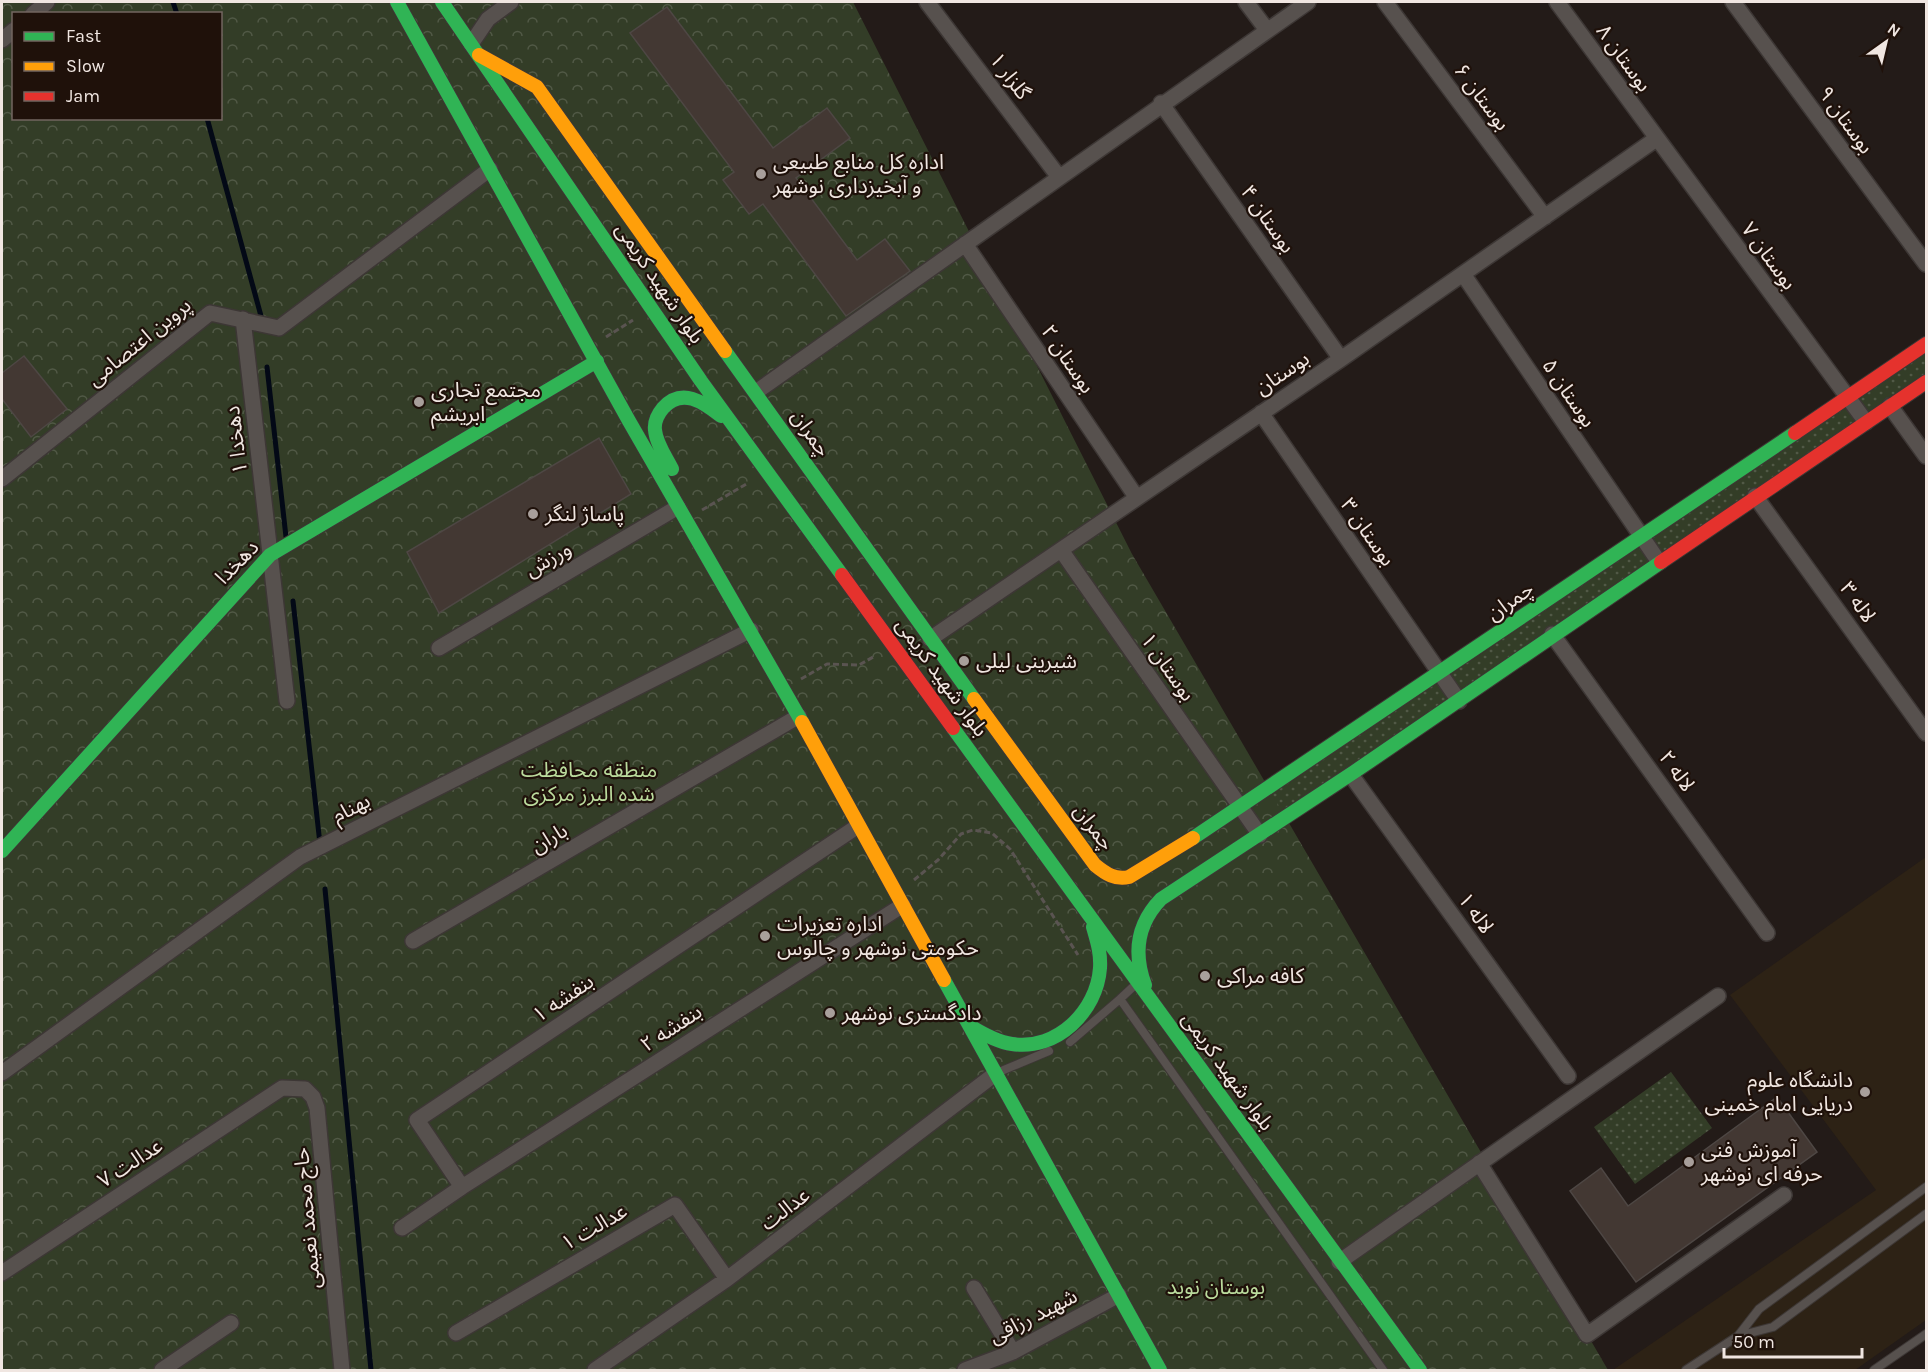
<svg xmlns="http://www.w3.org/2000/svg" width="1928" height="1372" viewBox="0 0 1928 1372" font-family="Karla,'Noto Sans Arabic',sans-serif">
  <style>
    .education { fill: #2d2215 }
    .grass { fill: url(#grass-dots) }
    .park { fill: url(#park-crowns); fill-rule: evenodd }
    .lines { fill: none; stroke-linecap: round; stroke-linejoin: round }
    .stream { stroke: #030916; stroke-width: 5 }
    .building { fill: #433833; stroke: #4e4744; stroke-width: 1.5 }
    .lane-casing { stroke: #3d3735; stroke-width: 10 }
    .street-casing { stroke: #3d3735; stroke-width: 18 }
    .fast-casing { stroke: #3d3735; stroke-width: 16 }
    .slow-casing { stroke: #3d3735; stroke-width: 16 }
    .jam-casing { stroke: #3d3735; stroke-width: 16 }
    .path { stroke: #5a5451; stroke-width: 3; stroke-dasharray: 6 3; stroke-linecap: butt }
    .lane { stroke: #57514e; stroke-width: 8 }
    .street { stroke: #57514e; stroke-width: 15 }
    .fast { stroke: #30b455; stroke-width: 14 }
    .slow { stroke: #ff9f0a; stroke-width: 14 }
    .jam { stroke: #e5322d; stroke-width: 14 }
    .poi-dot { fill: #a89f9b; stroke: #1f110a; stroke-width: 2 }
    .labels { text-anchor: middle; dominant-baseline: central; stroke-width: 4.5; stroke-linejoin: round; paint-order: stroke }
    .street-label { font-size: 21px; fill: #f0e6e1; stroke: #1f110a }
    .poi-label { font-size: 21px; fill: #f0e6e1; stroke: #1f110a; text-anchor: start }
    .park-label { font-size: 21px; fill: #bbdb9d; stroke: #1f110a }
  </style>
  <defs>
    <pattern id="grass-dots" width="8" height="8" patternUnits="userSpaceOnUse" patternTransform="scale(1.5)"><rect width="8" height="8" fill="#333d27"/><path d="M2 2h.1M6 6h.1" fill="none" stroke="#515946" stroke-width="1.8" stroke-linecap="round"/></pattern>
    <pattern id="park-crowns" width="20" height="18" patternUnits="userSpaceOnUse" patternTransform="scale(1.5)"><rect width="20" height="18" fill="#333d27"/><path d="M2 6a3 3 0 1 1 6 0M12 15a3 3 0 1 1 6 0" fill="none" stroke="#515946"/></pattern>
  </defs>
  <rect width="100%" height="100%" fill="#231b18"/>
  <path class="education" d="M1926 857V1320L1855 1370H1613L1876 1190 1730 995Z"/>
  <path class="grass" d="M1926 346V380L1867 420 1850 397Z
    M1847 399 1864 421 1659 560 1643 536Z
    M1640 539 1656 561 1460 699 1444 675Z
    M1440 676 1458 701 1260 833 1244 810Z
    M1671 1072 1712 1128 1635 1184 1594 1127Z"/>
  <path class="park" d="M2 2H853L1132 554 1608 1370H2ZM14 14H220V118H14Z"/>
  <g class="lines">
    <path class="stream" d="M173 2 177 14
      M207 118 261 316
      M267 367 286 537
      M293 601 320 844
      M325 889 371 1370"/>
  </g>
  <path class="building" d="M667 7 773 148 827 108 850 138 796 178 857 260 885 239 910 271 846 316 763 204 749 214 723 180 734 172 630 33Z
    M24 356 67 409 31 437 2 399V373Z
    M599 438 631 494 439 613 407 552Z
    M1777 1097 1817 1152 1636 1282 1570 1191 1601 1168 1628 1206Z"/>
  <g class="lines">
    <g class="lane-casing">
      <path id="lane" d="M1135 985 1120 999 1383 1370
        M1070 1042 1120 999
        M999 1072 1049 1051
        M1738 1336 1773 1327 1926 1214
        M1686 1370 1738 1336 1759 1309 1926 1187
        M1874 1370 1926 1334"/>
    </g>
    <g class="street-casing">
      <path id="street" d="M927 2 1059 177
        M1246 2 1267 30
        M1385 2 1545 217
        M1557 2 1866 422
        M1733 2 1926 264
        M33 14 47 2
        M2 40 14 30
        M471 44 488 19 511 2
        M1161 103 1341 359
        M965 244 1137 498
        M1463 274 1659 562
        M243 319 287 701
        M756 392 1308 2
        M1890 406 1926 456
        M1261 413 1459 701
        M2 479 210 313 279 328 490 169
        M1755 496 1926 733
        M1061 550 1260 835
        M1552 634 1767 933
        M930 639 1341 359 1656 139
        M439 648 678 507
        M1351 775 1568 1076
        M413 941 799 716
        M2 1073 300 857 751 630
        M1479 1163 1587 1335 1784 1195
        M462 1187 903 905
        M402 1228 462 1187 417 1120 858 826
        M1339 1262 1718 996
        M2 1273 282 1088 305 1089 313 1097 317 1108 342 1370
        M974 1288 1013 1352
        M456 1333 675 1205 727 1279
        M162 1370 231 1323
        M595 1370 727 1279 995 1074
        M965 1370 1013 1352 1119 1295"/>
    </g>
    <g class="fast-casing">
      <path id="fast" d="M397 2 629 421 802 722
        M442 2 701 381 842 575
        M725 351 974 699
        M672 469C666 457 656 443 655 430 654 422 658 414 663 408 682 387 703 402 721 416
        M953 728 1420 1370
        M1193 838 1795 433
        M2 851 270 555 597 361
        M944 980 1160 1370
        M1145 985C1133 953 1137 924 1161 899L1354 772 1661 562
        M970 1026C983 1034 997 1042 1012 1044 1057 1051 1097 1011 1100 968 1101 953 1097 941 1093 927"/>
    </g>
    <g class="slow-casing">
      <path id="slow" d="M479 55 537 87 725 351
        M974 699 1095 865C1106 874 1115 880 1129 877L1193 838
        M802 722 944 980"/>
    </g>
    <g class="jam-casing">
      <path id="jam" d="M1795 433 1926 344
        M1661 562 1926 382
        M842 575 953 728"/>
    </g>
    <path class="path" d="M606 337 633 320
      M702 510 748 483
      M801 679 827 664 859 665 875 656
      M914 880 938 860 961 834 973 830 992 833 1010 849 1078 955"/>
    <use href="#lane" class="lane"/>
    <use href="#street" class="street"/>
    <use href="#fast" class="fast"/>
    <use href="#slow" class="slow"/>
    <use href="#jam" class="jam"/>
  </g>
  <g class="poi-dot">
    <circle cx="761" cy="174" r="6"/>
    <circle cx="419" cy="402" r="6"/>
    <circle cx="533" cy="514" r="6"/>
    <circle cx="964" cy="661" r="6"/>
    <circle cx="765" cy="936" r="6"/>
    <circle cx="1205" cy="976" r="6"/>
    <circle cx="830" cy="1013" r="6"/>
    <circle cx="1865" cy="1092" r="6"/>
    <circle cx="1689" cy="1162" r="6"/>
  </g>
  <g class="labels">
    <g class="street-label">
      <text transform="translate(1624 58) rotate(54)">بوستان ۸</text>
      <text transform="translate(1010 76) rotate(53)">گلزار ۱</text>
      <text transform="translate(1482 97) rotate(53)">بوستان ۶</text>
      <text transform="translate(1846 120) rotate(54)">بوستان ۹</text>
      <text transform="translate(1268 219) rotate(55)">بوستان ۴</text>
      <text transform="translate(1769 256) rotate(54)">بوستان ۷</text>
      <text transform="translate(660 283) rotate(56)">بلوار شهید کریمی</text>
      <text transform="translate(139 342) rotate(-39)">پروین اعتصامی</text>
      <text transform="translate(1068 359) rotate(56)">بوستان ۲</text>
      <text transform="translate(1282 373) rotate(-34)">بوستان</text>
      <text transform="translate(1569 393) rotate(56)">بوستان ۵</text>
      <text transform="translate(811 433) rotate(55)">چمران</text>
      <text transform="translate(236 440) rotate(-97)">دهخدا ۱</text>
      <text transform="translate(1368 532) rotate(55)">بوستان ۳</text>
      <text transform="translate(548 559) rotate(-30)">ورزش</text>
      <text transform="translate(237 562) rotate(-46)">دهخدا</text>
      <text transform="translate(1510 601) rotate(-35)">چمران</text>
      <text transform="translate(1858 602) rotate(54)">لاله ۳</text>
      <text transform="translate(1168 667) rotate(55)">بوستان ۱</text>
      <text transform="translate(942 677) rotate(54)">بلوار شهید کریمی</text>
      <text transform="translate(1677 771) rotate(54)">لاله ۲</text>
      <text transform="translate(351 808) rotate(-27)">بهنام</text>
      <text transform="translate(1094 827) rotate(53)">چمران</text>
      <text transform="translate(549 838) rotate(-30)">باران</text>
      <text transform="translate(1476 913) rotate(54)">لاله ۱</text>
      <text transform="translate(563 998) rotate(-34)">بنفشه ۱</text>
      <text transform="translate(671 1028) rotate(-33)">بنفشه ۲</text>
      <text transform="translate(1228 1071) rotate(54)">بلوار شهید کریمی</text>
      <text transform="translate(130 1163) rotate(-33)">۷ عدالت</text>
      <text transform="translate(785 1209) rotate(-37)">عدالت</text>
      <text transform="translate(307 1218) rotate(-95)">حاج محمد نعیمی</text>
      <text transform="translate(594 1227) rotate(-30)">عدالت ۱</text>
      <text transform="translate(1033 1316) rotate(-27)">شهید رزاقی</text>
    </g>
    <g class="poi-label">
      <text x="773" y="162">اداره كل منابع طبيعی<tspan x="773" dy="24">و آبخيزداری نوشهر</tspan></text>
      <text x="431" y="390">مجتمع تجاری<tspan x="431" dy="24">ابریشم</tspan></text>
      <text x="545" y="514">پاساژ لنگر</text>
      <text x="976" y="661">شیرینی لیلی</text>
      <text x="777" y="924">اداره تعزیرات<tspan x="777" dy="24">حکومتی نوشهر و چالوس</tspan></text>
      <text x="1217" y="976">کافه مراکی</text>
      <text x="842" y="1013">دادگستری نوشهر</text>
      <text x="1853" y="1080" text-anchor="end">دانشگاه علوم<tspan x="1853" dy="24">دریایی امام خمینی</tspan></text>
      <text x="1701" y="1150">آموزش فنی<tspan x="1701" dy="24">حرفه ای نوشهر</tspan></text>
    </g>
    <g class="park-label">
      <text x="589" y="770">منطقه محافظت<tspan x="589" dy="24">شده البرز مرکزی</tspan></text>
      <text x="1216" y="1287">بوستان نوید</text>
    </g>
  </g>
  <rect width="1928" height="1372" fill="none" stroke="#f0e6e1" stroke-width="6"/>
  <rect x="12" y="12" width="210" height="108" fill="#1f110a" stroke="#736660" stroke-width="1.5"/>
  <rect x="24" y="32" width="30" height="9" fill="#30b455" stroke="#736660" stroke-width="1.5"/>
  <text x="66" y="42" font-size="18" fill="#f0e6e1">Fast</text>
  <rect x="24" y="62" width="30" height="9" fill="#ff9f0a" stroke="#736660" stroke-width="1.5"/>
  <text x="66" y="72" font-size="18" fill="#f0e6e1">Slow</text>
  <rect x="24" y="92" width="30" height="9" fill="#e5322d" stroke="#736660" stroke-width="1.5"/>
  <text x="66" y="102" font-size="18" fill="#f0e6e1">Jam</text>
  <g transform="translate(1886 42) rotate(34)" stroke="#1f110a" stroke-width="4.5" paint-order="stroke">
  <path d="M0-4.5L10 22L0 15L-10 22Z" fill="#f0e6e1"/>
  <text y="-9" font-size="16" font-weight="bold" text-anchor="middle" fill="#f0e6e1">N</text>
  </g>
  <path d="M1724 1348v9h138v-9" fill="none" stroke="#f0e6e1" stroke-width="3"/>
  <text x="1733" y="1348" font-size="18" fill="#f0e6e1" stroke="#1f110a" stroke-width="4.5" paint-order="stroke">50 m</text>
</svg>
